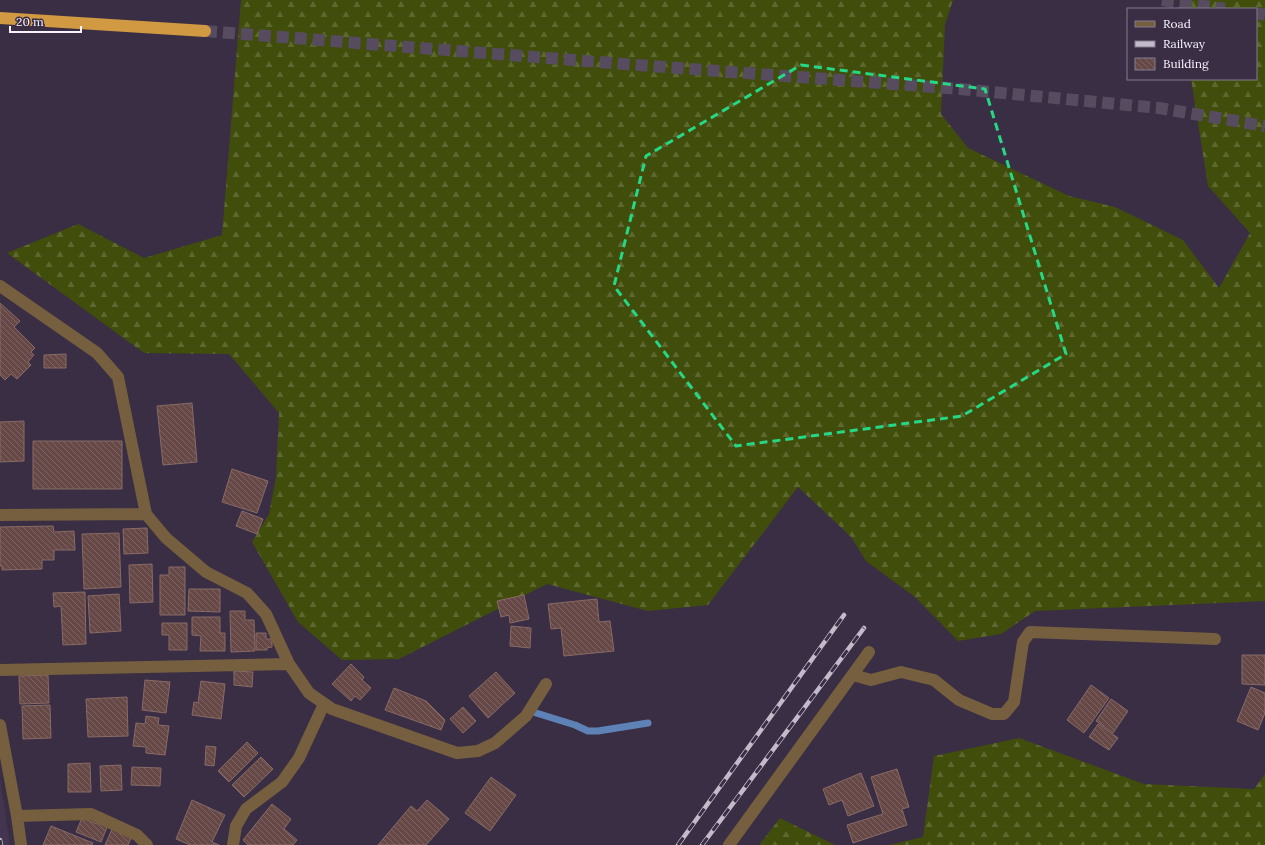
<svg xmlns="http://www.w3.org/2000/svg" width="1265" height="845" viewBox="0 0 1265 845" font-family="Lora,serif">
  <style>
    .built { fill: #433450 }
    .forest { fill: url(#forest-firs) }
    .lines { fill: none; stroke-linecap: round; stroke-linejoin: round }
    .stream { stroke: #5e82b5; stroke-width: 7 }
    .building { fill: url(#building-back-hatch); stroke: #896a66 }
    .highway-tunnel { stroke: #564b5f; stroke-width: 12; stroke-dasharray: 12 6; stroke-linecap: butt }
    .minor { stroke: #765f3f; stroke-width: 12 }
    .highway { stroke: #d19942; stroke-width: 12 }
    .rail-casing { stroke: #c3bbcb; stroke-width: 4.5 }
    .rail { stroke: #392e43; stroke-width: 3; stroke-dasharray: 9; stroke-linecap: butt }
    .marked { fill: none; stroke: #26d886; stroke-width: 3; stroke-dasharray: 8 5; stroke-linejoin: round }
  </style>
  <defs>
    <pattern id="forest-firs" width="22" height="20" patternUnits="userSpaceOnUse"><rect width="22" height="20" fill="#414d0b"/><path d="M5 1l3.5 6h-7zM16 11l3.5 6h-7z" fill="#5d6730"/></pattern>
    <pattern id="building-back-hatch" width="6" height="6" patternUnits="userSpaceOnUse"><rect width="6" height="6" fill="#664946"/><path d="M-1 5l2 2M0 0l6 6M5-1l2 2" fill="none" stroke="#7d6462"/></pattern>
  </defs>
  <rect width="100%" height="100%" fill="#392e43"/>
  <path class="built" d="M0 778 10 845H0Z"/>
  <path class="forest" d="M241 0H953L945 25 941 114 968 148 1069 196 1115 207 1183 240 1219 288 1250 233 1208 186 1191 79H1256V9H1181L1179 0H1265V601L1035 611 1001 634 958 641 915 597 866 561 851 537 798 487 708 605 648 611 547 584 399 659 342 660 298 622 252 542 269 514 276 477 279 413 229 354 144 353 7 253 78 224 144 258 222 235Z
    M1019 738 1144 784 1254 789 1265 774V845H889L923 837 934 756Z
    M780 818 835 845H759Z"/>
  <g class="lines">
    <path class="stream" d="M533 712 575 725 588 731H598L648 723"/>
  </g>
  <path class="building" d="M0 303 20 321 14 327 35 348 31 352 34 355 28 362 31 365 17 379 11 374 5 380 0 375Z
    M66 354V368H44V355Z
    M192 403 197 462 163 465 157 406Z
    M24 421V461L0 462V422Z
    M33 441H122V489H33Z
    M232 469 268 481 257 513 222 502Z
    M242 511 263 519 257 534 236 526Z
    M53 526 54 532 74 531 75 550H54V560H42V569L2 570V566H0V527Z
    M147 528 148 553 124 554 123 529Z
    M119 533 121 587 84 589 82 534Z
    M152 564 153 602 130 603 129 565Z
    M169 567H185V615H160V575H169Z
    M189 589H220V612L188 611Z
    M85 592 86 644 63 645 61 606 54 607 53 593Z
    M119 594 121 631 90 633 88 596Z
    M524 595 529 619 510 623 509 615 501 617 497 601Z
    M597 599 599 622 610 621 614 651 564 656 561 628 551 629 548 604Z
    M230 611H245V620H254L255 651 231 652Z
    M192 617H220V633H225V651H200L201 636 192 635Z
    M162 623H187V650H169V635H162Z
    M511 626 531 628 530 648 510 646Z
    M256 633H266V639H272V647L267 648V650H256Z
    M1242 655H1265V685L1242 684Z
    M351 664 364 677 362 680 371 688 360 700 355 696 351 701 332 684Z
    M234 671 253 672 252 687 234 685Z
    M496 672 515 693 488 718 469 696Z
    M48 675 49 703 20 704 19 676Z
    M145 680 170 682 166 713 142 710Z
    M201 681 225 684 221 719 192 715 194 702 198 703Z
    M1091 685 1109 698 1084 733 1067 720Z
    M1251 687 1265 693V713L1258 730 1237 721Z
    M394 688 426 701 445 720 441 730 385 710Z
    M127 697 128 736 88 737 86 699Z
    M1111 699 1128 711 1113 733 1096 721Z
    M50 705 51 738 23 739 22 706Z
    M463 707 476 721 463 733 450 719Z
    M146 716 159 718 158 725 169 726 165 755 146 753V747L133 746 136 723 145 724Z
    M1098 724 1118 738 1109 750 1089 737Z
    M247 742 258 753 229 782 218 771Z
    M206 746 216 747 214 766 205 765Z
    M261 757 273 769 244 797 232 785Z
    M90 763 91 792H68V764Z
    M121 765 122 790 101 791 100 766Z
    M132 767 161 768 160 786 131 785Z
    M897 769 909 807 902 809 907 825 853 843 847 825 883 814 871 777Z
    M861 773 874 806 848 816 842 800 829 805 823 789Z
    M491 777 516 795 490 831 465 813Z
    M192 800 225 815 212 842 219 845H190L176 839Z
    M427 800 449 819 426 845H378L411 806 417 811Z
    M272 804 291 819 284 829 297 840 293 845H248L243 840Z
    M82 818 97 824 99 821 108 825 101 842 76 832Z
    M51 826 93 843 92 845H43Z
    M113 827 132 836 128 845H105Z"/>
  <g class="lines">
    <path class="highway-tunnel" d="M1162 0 1225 9
      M1256 13 1265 15
      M205 31 624 64 961 89 1159 108 1265 126"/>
    <path class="minor" d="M0 286 97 353 118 377 146 514 166 538 206 572 247 593 266 614 289 664 309 693 332 709 457 753 478 751 495 743 526 716 546 684
      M0 515 146 514
      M0 670 289 664
      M853 675 871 680 901 672 934 680 959 700 992 714H1004L1014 702 1023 642 1030 632 1215 639
      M0 725 17 816 21 845
      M17 816 91 814 137 835 147 845
      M233 845 236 826 246 809 282 782 299 758 324 704
      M729 845 869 652"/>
    <path class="highway" d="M0 18 205 31"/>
    <g class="rail-casing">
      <path id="rail" d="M0 840 1 845
        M678 845 844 615
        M702 845 864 628"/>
    </g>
    <use href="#rail" class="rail"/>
  </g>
  <path class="marked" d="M801 65 985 89 1066 354 962 416 736 446 614 286 646 156Z"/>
  <rect x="1127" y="8" width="130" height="72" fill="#392e43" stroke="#857c8e"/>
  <rect x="1135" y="21" width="20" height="6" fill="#765f3f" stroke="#857c8e"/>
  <text x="1163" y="28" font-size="12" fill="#f8f1ff">Road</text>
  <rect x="1135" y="41" width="20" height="6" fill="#c3bbcb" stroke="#857c8e"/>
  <text x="1163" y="48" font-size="12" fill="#f8f1ff">Railway</text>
  <rect x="1135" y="58" width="20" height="12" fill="url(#building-back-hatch)" stroke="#857c8e"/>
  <text x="1163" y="68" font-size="12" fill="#f8f1ff">Building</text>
  <path d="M10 26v6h71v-6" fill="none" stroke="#f8f1ff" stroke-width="2"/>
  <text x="16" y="26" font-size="12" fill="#f8f1ff" stroke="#392e43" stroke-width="3" paint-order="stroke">20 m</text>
</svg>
